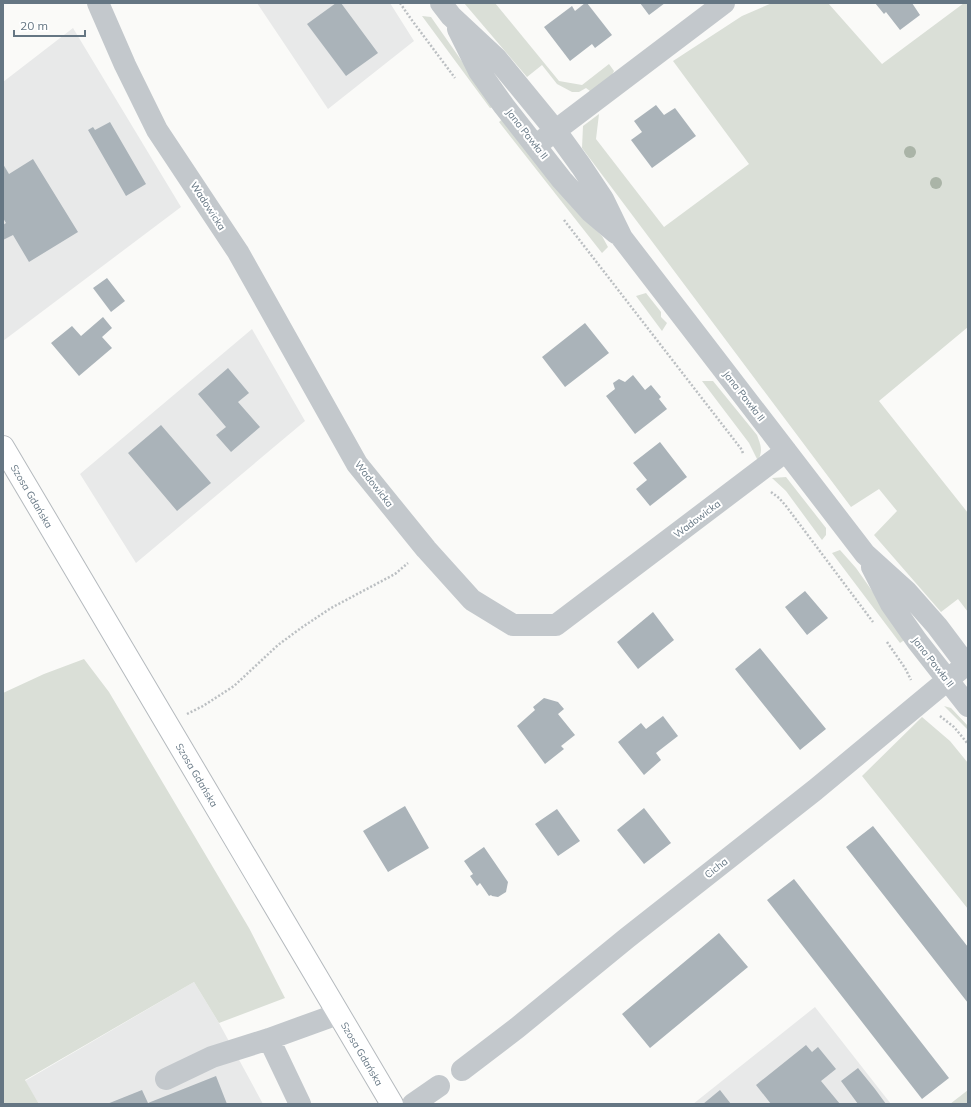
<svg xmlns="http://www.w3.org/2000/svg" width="971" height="1107" viewBox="0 0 971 1107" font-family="Mulish,sans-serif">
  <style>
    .built { fill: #e8e9e9 }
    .green { fill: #dadfd7 }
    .building { fill: #aab3b9 }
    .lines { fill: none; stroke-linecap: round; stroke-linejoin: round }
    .major-casing { stroke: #b5babe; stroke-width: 24 }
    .path { stroke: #bbbfc2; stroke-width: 2.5; stroke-dasharray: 2 2; stroke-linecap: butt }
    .minor { stroke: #c3c8cc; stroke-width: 22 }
    .major { stroke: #fff; stroke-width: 22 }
    .tree { fill: #aab4a7 }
    .labels { text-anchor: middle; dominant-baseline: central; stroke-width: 4; stroke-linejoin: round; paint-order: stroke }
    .street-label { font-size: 10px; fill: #657683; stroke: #fff }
  </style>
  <rect width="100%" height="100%" fill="#fafaf8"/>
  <path class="built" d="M257 3H390L414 41 328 109Z
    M73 28 181 207 3 341V82Z
    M252 329 305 421 136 563 80 474Z
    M194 982 219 1023 263 1104H39L25 1081Z
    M815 1007 891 1104H693Z"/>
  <path class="green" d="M464 3H495L559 81 582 85 609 64 614 71 610 79 594 94 586 88 579 92H572L557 84 542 65 527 77Z
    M772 3H828L882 64 964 3H968V327L879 401 968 513V612L958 599 941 612 874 535 897 511 879 489 851 507 582 148 583 126 599 114 596 139 664 227 749 164 673 61 742 16Z
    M422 16 431 17 494 107 490 108Z
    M504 118 553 185 602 236 608 247 602 253 499 122Z
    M646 293 661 312V317L667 323 662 331 636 296Z
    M702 381H713L757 435C761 446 763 450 758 461L749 443Z
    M786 477 826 528V535L822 540 786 491 772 478Z
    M840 550 856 568 906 639 900 643 832 553Z
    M84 659 109 692 249 928 285 998 219 1023 194 982 25 1080 39 1104H3V693L44 674Z
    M944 706 951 708 968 726V730Z
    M922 717 950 741 968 763V909L862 776Z
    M968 1090V1104H950Z"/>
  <path class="building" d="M336 3H341L378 53 346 76 307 24Z
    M585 3H587L612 35 595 48 592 44 570 61 544 27 572 6 575 11Z
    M640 3H665L649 15Z
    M875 3H912L920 15 900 30 886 12 884 14Z
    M656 105 664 115 675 108 696 136 652 168 631 140 642 132 634 121Z
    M110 122 146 184 126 196 88 130 93 127 95 130Z
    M33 159 78 232 29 262 13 235 3 240V225L6 223 3 218V164L9 174Z
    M107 278 125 301 111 312 93 288Z
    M103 317 112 328 102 337 112 348 79 376 51 343 72 326 81 336Z
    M585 323 609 353 565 387 542 357Z
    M228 368 249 393 238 402 260 427 231 452 216 435 226 427 198 394Z
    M633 375 645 390 651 385 661 397 659 399 667 409 635 434 606 396 615 389 613 383 619 379 625 382Z
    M161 425 211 483 177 511 128 453Z
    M660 442 687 477 650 506 636 489 647 480 633 463Z
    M805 591 828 618 807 635 785 607Z
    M653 612 674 640 638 669 617 642Z
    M760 648 826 729 800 750 735 669Z
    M544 698 558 702 564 709 558 714 575 735 561 746 564 749 545 764 517 726 535 710 533 707Z
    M663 716 678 736 656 753 661 760 644 775 618 742 641 723 646 729Z
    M405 806 429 848 388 872 363 831Z
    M644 808 671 843 644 864 617 830Z
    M557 809 580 841 558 856 535 824Z
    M873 826 968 947V1003L846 847Z
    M484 847 508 882 506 892 498 897 492 896 491 895 489 896 480 883 477 886 470 876 473 874 464 861Z
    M794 879 949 1078 922 1099 767 900Z
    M719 933 748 967 650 1048 622 1014Z
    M806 1045 812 1052 818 1047 836 1069 821 1081 840 1104H771L756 1085Z
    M858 1068 875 1089 886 1104H858L841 1081Z
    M216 1076 227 1104H107L142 1090 148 1103Z
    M720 1090 731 1104H703Z"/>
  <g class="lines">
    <g class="major-casing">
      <g id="major">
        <path id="s1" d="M3 447 392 1104"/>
      </g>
    </g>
    <path class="path" d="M400 3 411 19 455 78
      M564 220 742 450 743 454
      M771 492 779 498 786 506 873 622
      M887 642 905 668 911 680
      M187 714 203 706 234 686 278 645 301 628 331 608 395 574 408 563
      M940 716 954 727 968 744"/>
    <path class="minor" d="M98 3 125 65 157 130 238 252 357 464 426 549 472 600 513 625H556L786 451
      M441 3 451 16 496 58 555 130 581 166 603 199 622 238 686 321 865 554 907 592 937 626 968 667
      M458 29 479 71 504 106 562 180 590 211 616 233
      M543 140 724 3
      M872 567 891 604 917 641 968 706
      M269 1039 300 1104
      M462 1070 517 1028 627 938 815 790 968 663
      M166 1079 212 1057 269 1039 338 1014
      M413 1104 439 1086"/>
    <use href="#major" class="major"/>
  </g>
  <g class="tree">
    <circle cx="910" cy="152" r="6"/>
    <circle cx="936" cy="183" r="6"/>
  </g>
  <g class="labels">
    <g class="street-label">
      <text transform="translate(527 134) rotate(52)">Jana Pawła II</text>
      <text transform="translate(208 206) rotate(57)">Wadowicka</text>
      <text transform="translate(744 396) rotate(52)">Jana Pawła II</text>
      <text transform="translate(374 484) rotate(52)">Wadowicka</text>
      <text stroke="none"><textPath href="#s1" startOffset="57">Szosa Gdańska</textPath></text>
      <text transform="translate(697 519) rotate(-37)">Wadowicka</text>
      <text transform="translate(933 662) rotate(52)">Jana Pawła II</text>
      <text stroke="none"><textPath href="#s1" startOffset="381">Szosa Gdańska</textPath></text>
      <text transform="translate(716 868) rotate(-38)">Cicha</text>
      <text stroke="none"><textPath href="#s1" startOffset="705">Szosa Gdańska</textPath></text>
    </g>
  </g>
  <rect width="971" height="1107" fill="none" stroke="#657683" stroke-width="8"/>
  <path d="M14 30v6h71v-6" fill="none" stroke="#657683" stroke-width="2"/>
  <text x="20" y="30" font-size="12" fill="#657683" stroke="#ffffff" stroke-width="3" paint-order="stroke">20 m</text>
</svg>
